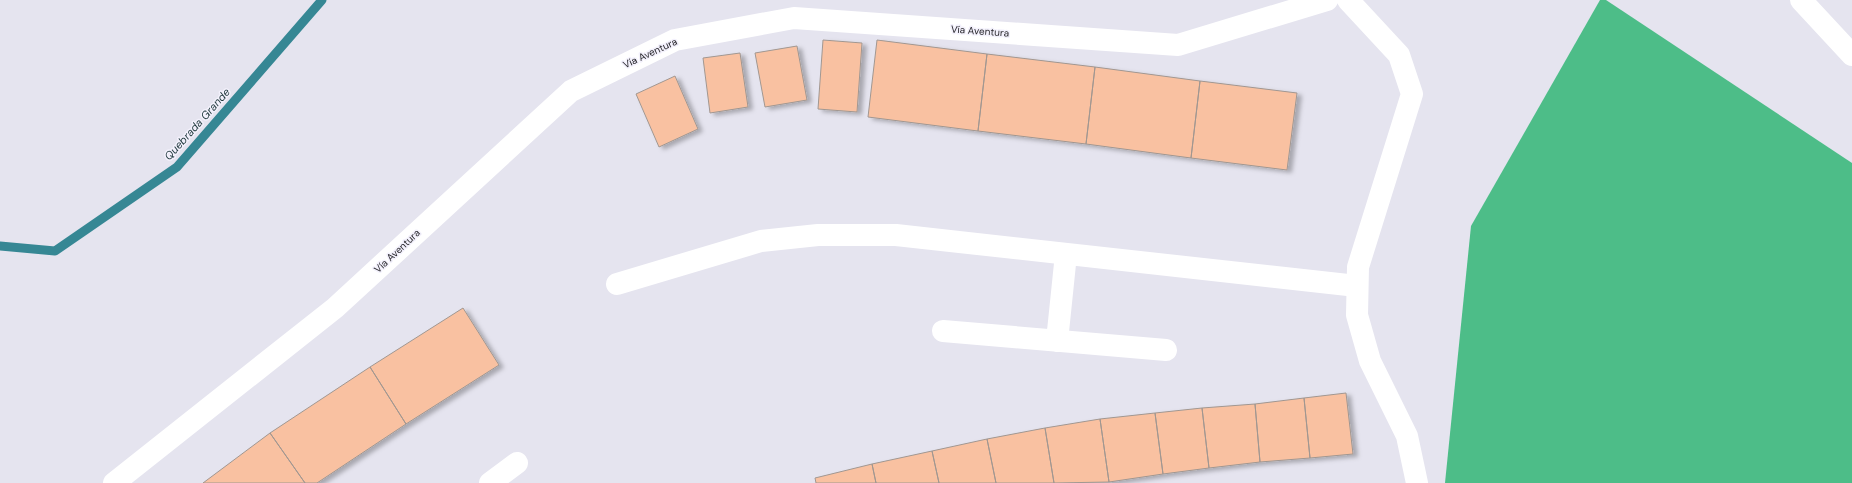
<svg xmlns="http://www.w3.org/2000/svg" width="1852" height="483" viewBox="0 0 1852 483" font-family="'DM Sans',sans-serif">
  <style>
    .forest { fill: #4dbd88 }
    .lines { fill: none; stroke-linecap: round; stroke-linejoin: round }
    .stream { stroke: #368794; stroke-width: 9 }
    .building { fill: #f9c1a1; stroke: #a19791; filter: url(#shadow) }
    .minor { stroke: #fff; stroke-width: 22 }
    .labels { text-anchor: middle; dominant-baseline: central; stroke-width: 3; stroke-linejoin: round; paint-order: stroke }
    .street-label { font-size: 10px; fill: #29282d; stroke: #f3f1fc }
    .water-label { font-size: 11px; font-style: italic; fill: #1e373b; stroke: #f3f1fc }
  </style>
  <defs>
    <filter id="shadow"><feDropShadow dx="4.5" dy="2.5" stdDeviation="2" flood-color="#0004"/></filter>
  </defs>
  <rect width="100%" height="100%" fill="#e5e4ef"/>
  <path class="forest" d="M1600 0H1606L1852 163V483H1445L1471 226Z"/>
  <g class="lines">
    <path class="stream" d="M0 246 55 251 177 167 322 0"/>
  </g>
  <path class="building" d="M823 40 862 43 857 112 818 109Z
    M877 40 987 54 978 131 868 117Z
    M797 46 807 100 765 107 755 53Z
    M740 53 748 107 710 113 703 58Z
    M987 54 1095 67 1086 144 978 131Z
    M1095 67 1200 81 1191 158 1086 144Z
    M675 76 698 129 659 147 636 94Z
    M1200 81 1297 93 1287 170 1191 158Z
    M463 308 499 365 406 424 370 367Z
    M370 367 406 424 317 483H305L270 433Z
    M1346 393 1353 454 1310 458 1304 398Z
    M1304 398 1310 458 1260 462 1255 404Z
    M1255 404 1260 462 1209 468 1202 408Z
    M1202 408 1209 468 1163 474 1155 413Z
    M1155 413 1163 474 1109 482 1100 419Z
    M1100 419 1109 482 1054 483 1045 428Z
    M1045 428 1054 483H996L987 439Z
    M270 433 305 483H203Z
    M987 439 996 483H939L932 451Z
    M932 451 939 483H876L872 464Z
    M872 464 876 483H816L815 478Z"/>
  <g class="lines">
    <path class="minor" d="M1348 0 1399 55 1412 94 1358 267 1357 315 1370 361 1407 436 1417 483
      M1801 0 1852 55
      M617 284 761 241 818 235H896L1357 286
      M943 331 1166 350
      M1057 341 1066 254
      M114 483 335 308 571 91 675 40 794 18 1178 45 1327 0
      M490 483 517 463"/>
  </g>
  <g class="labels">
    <g class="street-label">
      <text transform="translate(980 31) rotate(4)">Vía Aventura</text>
      <text transform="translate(650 53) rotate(-25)">Vía Aventura</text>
      <text transform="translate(397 251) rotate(-43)">Vía Aventura</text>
    </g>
    <g class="water-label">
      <text transform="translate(197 124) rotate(-48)">Quebrada Grande</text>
    </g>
  </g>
</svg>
